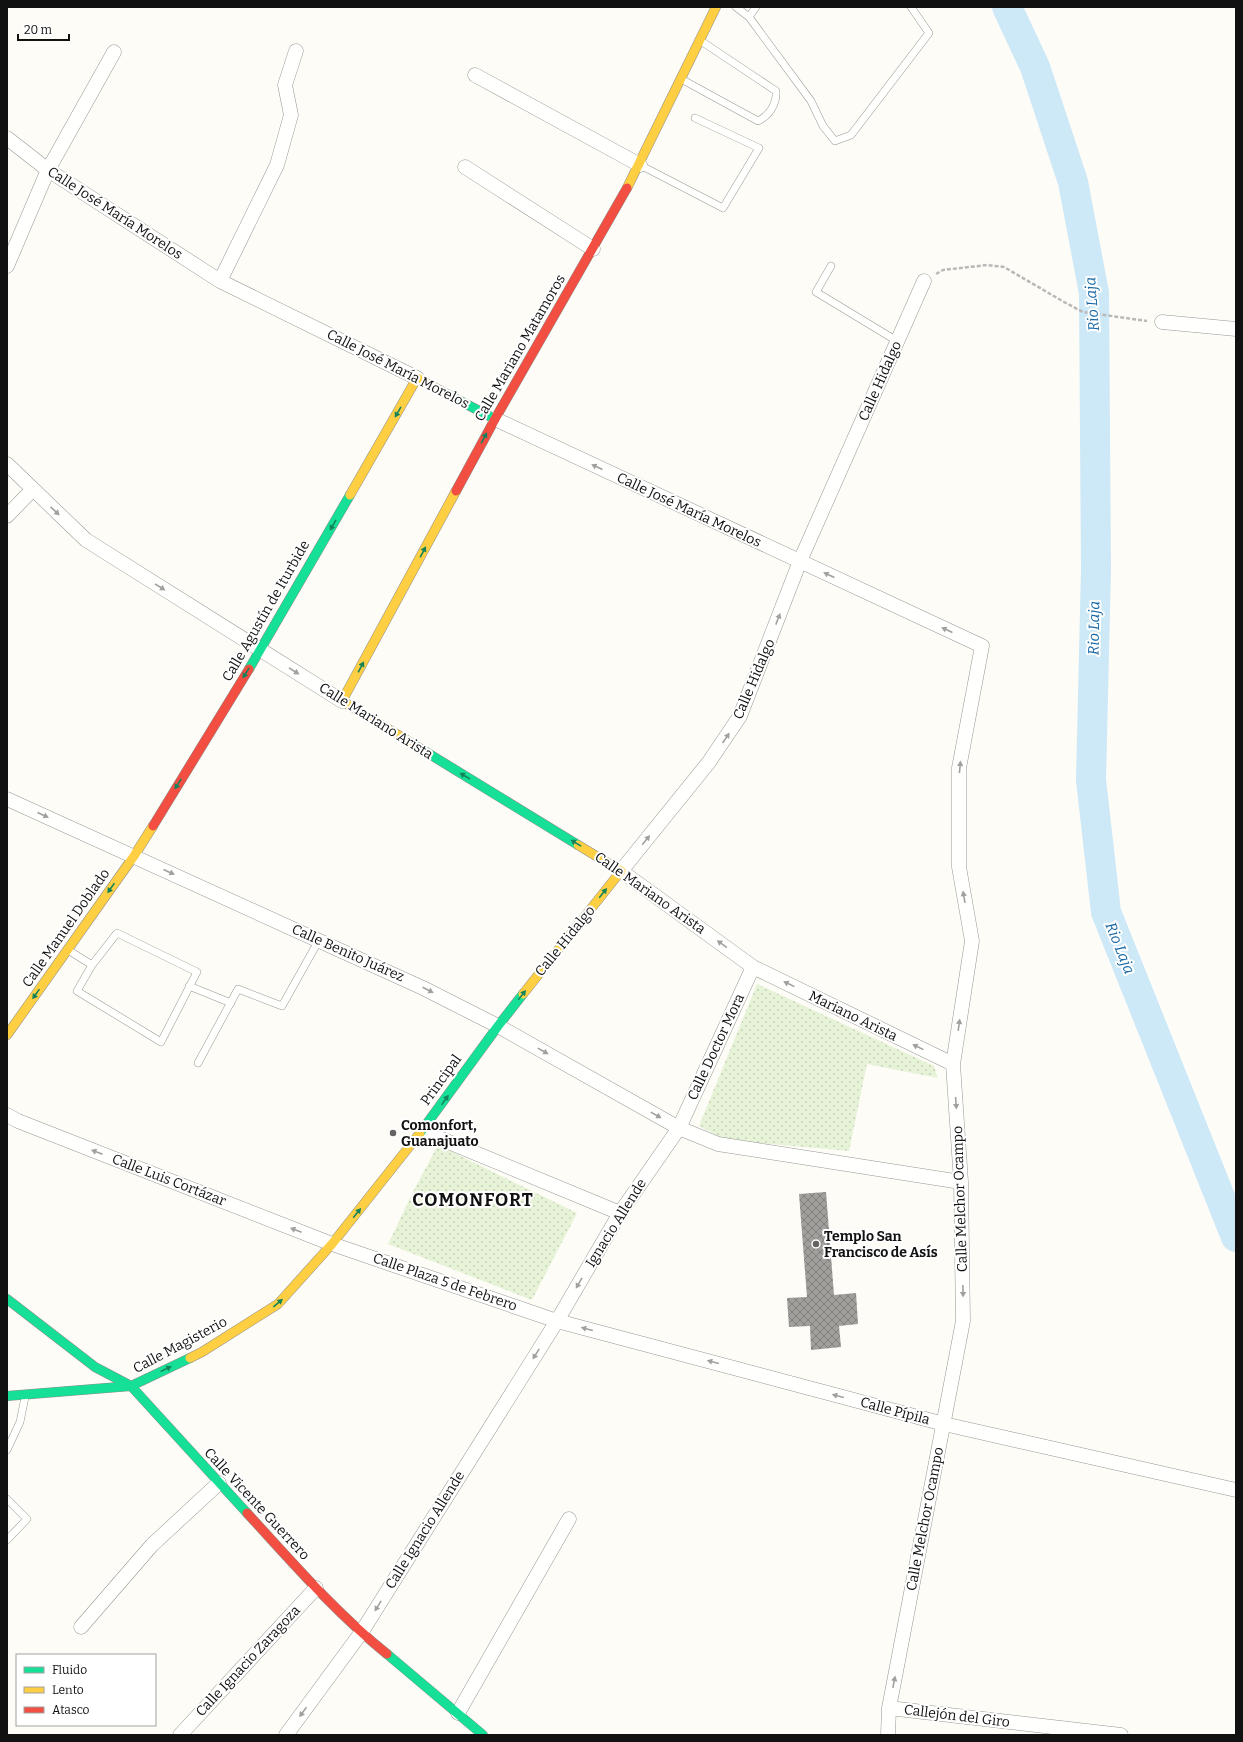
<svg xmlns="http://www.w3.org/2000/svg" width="1243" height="1742" viewBox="0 0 1243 1742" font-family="Bitter,serif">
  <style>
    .park { fill: url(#park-dots) }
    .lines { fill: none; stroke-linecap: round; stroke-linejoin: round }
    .river { stroke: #cde8f7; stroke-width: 30 }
    .building { fill: url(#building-cross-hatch) }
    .lane-casing { stroke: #979795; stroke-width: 8 }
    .street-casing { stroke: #979795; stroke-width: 15 }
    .fast-casing { stroke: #8e8d8b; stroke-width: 10 }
    .slow-casing { stroke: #8e8d8b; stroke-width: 10 }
    .jam-casing { stroke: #8e8d8b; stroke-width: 10 }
    .path { stroke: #b9b9b8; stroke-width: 2.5; stroke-dasharray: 4 2; stroke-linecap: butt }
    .lane { stroke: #fffffe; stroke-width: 7 }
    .street { stroke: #fffffe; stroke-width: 14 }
    .fast { stroke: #16e098; stroke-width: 9 }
    .slow { stroke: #ffcf43; stroke-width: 9 }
    .jam { stroke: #f24e42; stroke-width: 9 }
    .oneway { fill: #14835b }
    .oneway2 { fill: #a0a09f }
    .poi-dot { fill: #646362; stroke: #fff; stroke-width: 1.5 }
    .labels { text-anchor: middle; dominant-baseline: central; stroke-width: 4; stroke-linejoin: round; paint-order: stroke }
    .street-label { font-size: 14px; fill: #111; stroke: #fff }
    .poi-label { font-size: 14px; font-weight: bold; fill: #111; stroke: #fff; text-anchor: start }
    .water-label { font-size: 15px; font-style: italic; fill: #1768a6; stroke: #fff }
    .district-label { font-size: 18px; font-weight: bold; letter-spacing: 1px; fill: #111; stroke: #fff }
  </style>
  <defs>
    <pattern id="park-dots" width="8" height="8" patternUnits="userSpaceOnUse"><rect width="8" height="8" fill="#e7f3d7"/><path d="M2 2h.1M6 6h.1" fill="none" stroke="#c5cfb8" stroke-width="1.8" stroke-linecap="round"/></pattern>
    <pattern id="building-cross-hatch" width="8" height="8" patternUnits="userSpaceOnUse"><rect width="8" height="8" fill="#a19f9c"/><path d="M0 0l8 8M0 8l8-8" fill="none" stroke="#82807e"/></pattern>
  </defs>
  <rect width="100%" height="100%" fill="#fdfcf7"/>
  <path class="park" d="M757 984 934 1066 938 1078 867 1064 849 1151 726 1140 699 1126Z
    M438 1145 577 1213 532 1300 388 1244 415 1188Z"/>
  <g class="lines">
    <path class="river" d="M1007 7 1035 67 1073 182 1094 293 1096 569 1091 780 1106 912 1236 1237"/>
  </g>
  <path class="building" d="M826 1192 834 1295 856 1293 858 1324 839 1326 841 1347 811 1350 810 1326 789 1327 787 1298 807 1297 799 1194Z"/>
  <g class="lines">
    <g class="lane-casing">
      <path id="lane" d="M736 7 749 17 811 101 823 126 835 141 851 135 929 33 911 7
        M749 17 756 7
        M683 80 758 121C769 116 777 104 776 91L701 41
        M640 165 723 208 759 148 695 118
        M831 266 816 292 897 341
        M68 950 92 965 77 991 161 1042 197 972 117 933 92 965
        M189 986 231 1003
        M198 1063 238 989 282 1006 319 940
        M7 1450 20 1422 25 1397
        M7 1499 27 1519 7 1540"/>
    </g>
    <g class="street-casing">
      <path id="street" d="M475 75 640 165
        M7 138 48 170 220 281 417 378
        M465 167 593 249
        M7 266 48 170 114 52
        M220 281 277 165 291 115 285 85 296 51
        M924 281 800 561 740 716 709 762 621 871 753 967 953 1064
        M1162 322 1236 329
        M495 419 982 646 959 768V867L972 941 953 1064 961 1182 963 1321 889 1708 888 1735
        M7 464 86 540 342 701
        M7 516 32 490
        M7 799 423 988 498 1026 679 1128 718 1144 961 1182
        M7 1115 18 1121 332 1244 557 1321 944 1424 1236 1490
        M422 1131 620 1213
        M81 1627 152 1545 219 1483
        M889 1708 1121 1735
        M458 1713 569 1519
        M180 1735 316 1588
        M286 1735 361 1633 557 1321 620 1213 679 1128 753 967"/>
    </g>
    <g class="fast-casing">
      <path id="fast" d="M441 391 495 419
        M249 669 350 495
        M413 744 578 845
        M420 1133 498 1026 523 994
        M7 1299 95 1367 131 1386 247 1513
        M7 1396 131 1386 190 1358
        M387 1654 483 1735"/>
    </g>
    <g class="slow-casing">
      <path id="slow" d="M627 188 716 7
        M350 495 417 378 441 391
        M413 744 342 701 456 491
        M523 994 621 871 578 845
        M7 1035 134 856 153 826
        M190 1358 202 1352 278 1304 332 1244 420 1133"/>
    </g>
    <g class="jam-casing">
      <path id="jam" d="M456 491 495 419 627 188
        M153 826 249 669
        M247 1513C292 1562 335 1612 387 1654"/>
    </g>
    <path class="path" d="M936 274 943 270 987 265 1004 267 1064 302 1083 312 1147 321"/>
    <use href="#lane" class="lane"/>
    <use href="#street" class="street"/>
    <use href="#fast" class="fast"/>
    <use href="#slow" class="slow"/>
    <use href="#jam" class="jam"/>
  </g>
  <defs><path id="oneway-solid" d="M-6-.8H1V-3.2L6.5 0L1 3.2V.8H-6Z"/></defs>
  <g class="oneway">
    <use href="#oneway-solid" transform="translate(398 412) rotate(120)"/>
    <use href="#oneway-solid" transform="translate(484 438) rotate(-62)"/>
    <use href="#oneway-solid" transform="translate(333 525) rotate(120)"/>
    <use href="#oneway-solid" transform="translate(423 552) rotate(-62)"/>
    <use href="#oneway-solid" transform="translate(361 667) rotate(-62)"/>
    <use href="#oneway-solid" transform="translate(246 673) rotate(122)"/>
    <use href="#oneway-solid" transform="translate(465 776) rotate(-149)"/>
    <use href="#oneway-solid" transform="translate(178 784) rotate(122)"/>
    <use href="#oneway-solid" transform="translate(576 843) rotate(-149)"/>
    <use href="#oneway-solid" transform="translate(111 888) rotate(125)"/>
    <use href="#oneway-solid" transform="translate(603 893) rotate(-51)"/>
    <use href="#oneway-solid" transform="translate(36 994) rotate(125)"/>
    <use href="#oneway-solid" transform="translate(522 995) rotate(-51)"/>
    <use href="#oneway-solid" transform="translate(445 1100) rotate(-54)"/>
    <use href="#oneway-solid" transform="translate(357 1213) rotate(-51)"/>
    <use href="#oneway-solid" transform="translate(278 1303) rotate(-40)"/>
    <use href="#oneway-solid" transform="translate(166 1369) rotate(-26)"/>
  </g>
  <g class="oneway2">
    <use href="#oneway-solid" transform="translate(597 467) rotate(-155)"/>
    <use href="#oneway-solid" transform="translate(55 511) rotate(43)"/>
    <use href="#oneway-solid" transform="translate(829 575) rotate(-155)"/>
    <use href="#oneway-solid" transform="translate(160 587) rotate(32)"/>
    <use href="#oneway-solid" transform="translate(778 619) rotate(-69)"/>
    <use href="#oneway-solid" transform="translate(947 630) rotate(-155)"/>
    <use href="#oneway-solid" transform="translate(294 671) rotate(32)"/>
    <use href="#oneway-solid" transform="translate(726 738) rotate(-56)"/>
    <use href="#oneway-solid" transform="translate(960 767) rotate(-84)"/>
    <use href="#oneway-solid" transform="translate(43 815) rotate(24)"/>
    <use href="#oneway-solid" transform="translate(646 840) rotate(-51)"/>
    <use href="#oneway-solid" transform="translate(169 872) rotate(25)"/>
    <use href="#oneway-solid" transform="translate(964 897) rotate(-100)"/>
    <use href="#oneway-solid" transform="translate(722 944) rotate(-144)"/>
    <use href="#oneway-solid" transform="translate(789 984) rotate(-154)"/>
    <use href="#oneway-solid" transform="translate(428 990) rotate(27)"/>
    <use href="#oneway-solid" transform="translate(959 1025) rotate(-82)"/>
    <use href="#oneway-solid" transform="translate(918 1047) rotate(-154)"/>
    <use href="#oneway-solid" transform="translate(543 1051) rotate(29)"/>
    <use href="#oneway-solid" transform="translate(956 1103) rotate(86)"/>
    <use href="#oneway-solid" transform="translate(656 1115) rotate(29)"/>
    <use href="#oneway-solid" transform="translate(97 1152) rotate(-159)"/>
    <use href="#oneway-solid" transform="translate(296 1230) rotate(-159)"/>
    <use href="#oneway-solid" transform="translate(579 1283) rotate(120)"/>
    <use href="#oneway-solid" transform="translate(963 1291) rotate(89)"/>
    <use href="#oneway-solid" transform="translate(587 1329) rotate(-165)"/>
    <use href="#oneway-solid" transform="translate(536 1354) rotate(122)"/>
    <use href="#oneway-solid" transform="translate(713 1362) rotate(-165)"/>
    <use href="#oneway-solid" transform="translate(838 1396) rotate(-165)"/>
    <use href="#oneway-solid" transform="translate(378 1606) rotate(122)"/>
    <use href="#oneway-solid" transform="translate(894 1682) rotate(-79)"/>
    <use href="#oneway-solid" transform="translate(303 1712) rotate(126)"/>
  </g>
  <g class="poi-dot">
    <circle cx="393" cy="1133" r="4"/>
    <circle cx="816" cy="1244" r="4"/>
  </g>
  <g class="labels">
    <g class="street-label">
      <text transform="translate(115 213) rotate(33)">Calle José María Morelos</text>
      <text transform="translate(520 348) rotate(-60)">Calle Mariano Matamoros</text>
      <text transform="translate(398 369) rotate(27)">Calle José María Morelos</text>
      <text transform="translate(880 381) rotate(-66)">Calle Hidalgo</text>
      <text transform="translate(689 510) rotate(25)">Calle José María Morelos</text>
      <text transform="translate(266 611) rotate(-60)">Calle Agustín de Iturbide</text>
      <text transform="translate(754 679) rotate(-67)">Calle Hidalgo</text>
      <text transform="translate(376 721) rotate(32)">Calle Mariano Arista</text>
      <text transform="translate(650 893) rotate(35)">Calle Mariano Arista</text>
      <text transform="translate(66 928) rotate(-55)">Calle Manuel Doblado</text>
      <text transform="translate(565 941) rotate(-51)">Calle Hidalgo</text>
      <text transform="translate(348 953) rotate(24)">Calle Benito Juárez</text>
      <text transform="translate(853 1016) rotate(26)">Mariano Arista</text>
      <text transform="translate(716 1047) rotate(-65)">Calle Doctor Mora</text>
      <text transform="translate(441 1080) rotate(-54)">Principal</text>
      <text transform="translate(169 1180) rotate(21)">Calle Luis Cortázar</text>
      <text transform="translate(960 1199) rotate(-92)">Calle Melchor Ocampo</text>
      <text transform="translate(616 1223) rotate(-58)">Ignacio Allende</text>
      <text transform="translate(445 1282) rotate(19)">Calle Plaza 5 de Febrero</text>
      <text transform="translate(180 1345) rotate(-28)">Calle Magisterio</text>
      <text transform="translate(895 1411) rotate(15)">Calle Pípila</text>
      <text transform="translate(257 1504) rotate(47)">Calle Vicente Guerrero</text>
      <text transform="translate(925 1519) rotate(-79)">Calle Melchor Ocampo</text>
      <text transform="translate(425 1530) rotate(-58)">Calle Ignacio Allende</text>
      <text transform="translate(248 1661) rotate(-47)">Calle Ignacio Zaragoza</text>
      <text transform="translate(957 1716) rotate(7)">Callejón del Giro</text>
    </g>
    <g class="poi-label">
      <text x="401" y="1125">Comonfort,<tspan x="401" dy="16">Guanajuato</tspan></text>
      <text x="824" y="1236">Templo San<tspan x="824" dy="16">Francisco de Asís</tspan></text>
    </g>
    <g class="water-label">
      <text transform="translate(1092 304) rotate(-94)">Rio Laja</text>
      <text transform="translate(1094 628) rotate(-89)">Rio Laja</text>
      <text transform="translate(1120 948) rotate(68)">Rio Laja</text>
    </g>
    <g class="district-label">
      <text x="473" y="1200">COMONFORT</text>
    </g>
  </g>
  <rect width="1243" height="1742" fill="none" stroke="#111111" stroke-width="16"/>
  <rect x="16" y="1654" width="140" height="72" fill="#ffffff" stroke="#a0a0a0"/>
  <rect x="24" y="1667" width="20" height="6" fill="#16e098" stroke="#a0a0a0"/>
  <text x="52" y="1674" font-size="12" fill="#111111">Fluido</text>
  <rect x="24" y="1687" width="20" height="6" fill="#ffcf43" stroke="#a0a0a0"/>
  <text x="52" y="1694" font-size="12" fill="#111111">Lento</text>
  <rect x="24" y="1707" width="20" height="6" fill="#f24e42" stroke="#a0a0a0"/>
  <text x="52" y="1714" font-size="12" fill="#111111">Atasco</text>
  <path d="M18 34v6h51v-6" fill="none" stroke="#111111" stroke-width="2"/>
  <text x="24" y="34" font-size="12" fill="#111111" stroke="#ffffff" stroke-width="3" paint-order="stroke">20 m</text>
</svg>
